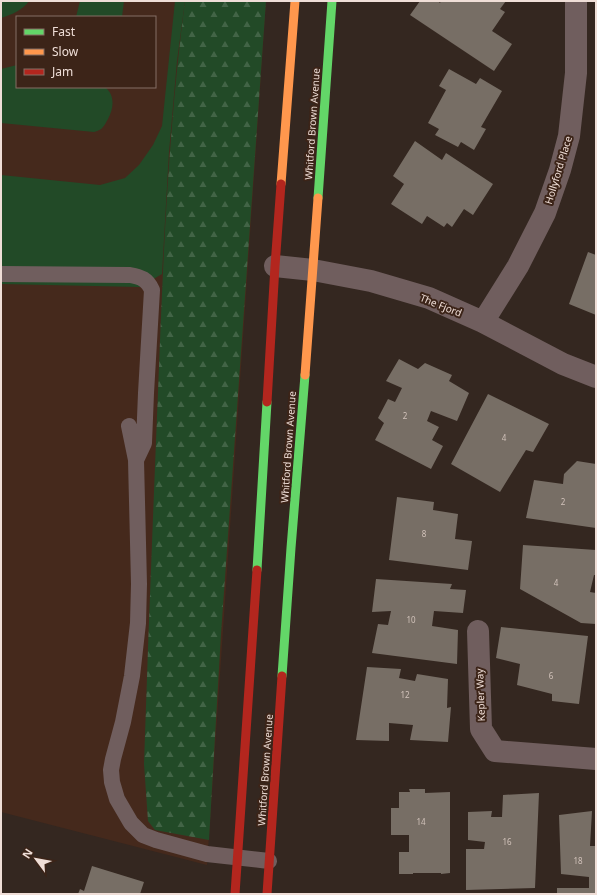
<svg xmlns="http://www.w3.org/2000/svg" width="597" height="895" viewBox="0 0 597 895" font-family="'Noto Sans',sans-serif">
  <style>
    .built { fill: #45291c; fill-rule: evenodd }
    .grass { fill: #224a27 }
    .forest { fill: url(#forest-firs) }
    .building { fill: #776e65 }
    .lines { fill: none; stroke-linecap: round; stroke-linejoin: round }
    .lane { stroke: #705e5e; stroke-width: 16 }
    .street { stroke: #705e5e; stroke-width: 22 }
    .fast { stroke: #63d668; stroke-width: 9 }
    .slow { stroke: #ff974d; stroke-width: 9 }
    .jam { stroke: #b3261e; stroke-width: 9 }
    .labels { text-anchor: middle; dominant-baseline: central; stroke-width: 4; stroke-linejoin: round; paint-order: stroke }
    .number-label { font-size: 8px; fill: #d1c2ba }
    .street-label { font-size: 10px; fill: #efded7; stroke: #3c2418 }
  </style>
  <defs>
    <pattern id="forest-firs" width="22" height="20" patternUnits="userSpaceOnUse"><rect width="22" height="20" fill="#224a27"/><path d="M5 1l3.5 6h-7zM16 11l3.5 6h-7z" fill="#426446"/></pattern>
  </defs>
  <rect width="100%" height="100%" fill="#342720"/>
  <path class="built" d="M1 1H266L207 865 1 812ZM17 17H155V87H17Z"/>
  <path class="grass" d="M1 1H29C23 10 11 15 1 18Z
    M80 1H124L122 17H76Z
    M175 1H185L177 61 169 152 162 274 140 287 1 284V175L100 185 125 178 139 165 153 145 162 126Z
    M17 65V87H105C115 95 114 108 108 119 106 122 105 125 103 127 101 130 97 131 94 132L1 123V69Z"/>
  <path class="forest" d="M185 1H266L221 634 209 840 155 830 148 821 144 764C148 640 153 516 158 392 163 261 168 131 185 1Z"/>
  <path class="building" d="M420 1H438L440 3 441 1H506L500 9 505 12 492 31 512 44 494 71 410 15Z
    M449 69 476 84 480 78 502 91 481 127 486 129 474 150 461 142 458 147 435 135 439 129 428 123 446 90 439 86Z
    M415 141 442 160 446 153 493 184 473 215 464 209 452 227 447 223 444 227 427 216 422 224 391 204 404 184 393 176Z
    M588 252 596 255V315L569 304Z
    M399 359 418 369 425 363 452 375 449 381 469 393 457 421 431 411 427 421 439 427 432 440 443 446 431 469 375 440 384 423 378 418 388 399 395 402 402 388 386 381Z
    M488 394 549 424 533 452 526 450 500 492 451 464Z
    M577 461 596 464V528L526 518 534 480 563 484 564 474Z
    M397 497 434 502 433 510 458 514 455 539 472 541 468 570 389 560Z
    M523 545 596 550V575H594L590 592 596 593V624L581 623 520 589Z
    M376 579 452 584 450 589 466 590 463 613 434 611 432 626 458 630 457 664 372 653 378 624 388 625 391 611 372 612Z
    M501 627 588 636 579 704 552 701V694L517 685 520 664 496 658Z
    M367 667 401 669 399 678 415 681 417 674 448 679 447 708 451 707 448 742 410 740 413 725 389 723V741L356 740Z
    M409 789H425V793L450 792V873L441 874V873H413V874H399V852H409V835H391V808H399V792H410Z
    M539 793 535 888 466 890V849H484L485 842 468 840V812L492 811 491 817H502L503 795Z
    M592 811 590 846H596V894H557V888H589V877L561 874 559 815Z
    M92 866 144 882 140 894H78L80 889 84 891Z"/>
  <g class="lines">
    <path class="lane" d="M1 274 130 275C141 277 147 279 152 290L146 393 144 443 136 460 139 584 138 623 132 676 123 722 113 759 111 770 112 782 117 799 131 823 143 835 156 840 207 854 269 861
      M129 426 136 460"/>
    <path class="street" d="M275 266 313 270 371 281 429 298 483 322 563 364 596 377
      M483 322 518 266 545 213 560 170 569 136 576 73V1
      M478 631 481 729 495 751 596 759"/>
    <path class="fast" d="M318 198 332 1
      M257 570 267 402
      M282 676 291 548 305 375"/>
    <path class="slow" d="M281 184 295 1
      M305 375 318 198"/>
    <path class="jam" d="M267 402 275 266 281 184
      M235 894 257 570
      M267 894 282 676"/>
  </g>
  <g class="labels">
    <g class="number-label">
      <text x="405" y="415">2</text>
      <text x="504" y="437">4</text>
      <text x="563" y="501">2</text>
      <text x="424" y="533">8</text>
      <text x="556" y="582">4</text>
      <text x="411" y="619">10</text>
      <text x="551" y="675">6</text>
      <text x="405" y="694">12</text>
      <text x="421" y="821">14</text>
      <text x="507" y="841">16</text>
      <text x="578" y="860">18</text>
    </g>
    <g class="street-label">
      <text transform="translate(312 124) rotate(-86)">Whitford Brown Avenue</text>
      <text transform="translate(558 170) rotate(-73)">Hollyford Place</text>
      <text transform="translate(441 305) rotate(22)">The Fjord</text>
      <text transform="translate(288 447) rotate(-86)">Whitford Brown Avenue</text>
      <text transform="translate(480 695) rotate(-92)">Kepler Way</text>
      <text transform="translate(265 770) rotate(-86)">Whitford Brown Avenue</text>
    </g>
  </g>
  <rect width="597" height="895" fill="none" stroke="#efded7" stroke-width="4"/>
  <rect x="16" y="16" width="140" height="72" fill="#3c2418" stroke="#846e64"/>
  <rect x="24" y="29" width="20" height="6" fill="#63d668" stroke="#846e64"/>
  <text x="52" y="36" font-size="12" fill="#efded7">Fast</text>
  <rect x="24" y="49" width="20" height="6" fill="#ff974d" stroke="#846e64"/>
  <text x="52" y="56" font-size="12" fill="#efded7">Slow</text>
  <rect x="24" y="69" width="20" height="6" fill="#b3261e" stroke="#846e64"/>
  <text x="52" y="76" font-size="12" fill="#efded7">Jam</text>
  <g transform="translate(36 859) rotate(302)" stroke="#3c2418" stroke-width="3" paint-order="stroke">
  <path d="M0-3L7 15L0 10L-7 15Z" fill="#efded7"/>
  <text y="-6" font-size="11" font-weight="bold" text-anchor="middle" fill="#efded7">N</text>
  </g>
</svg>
